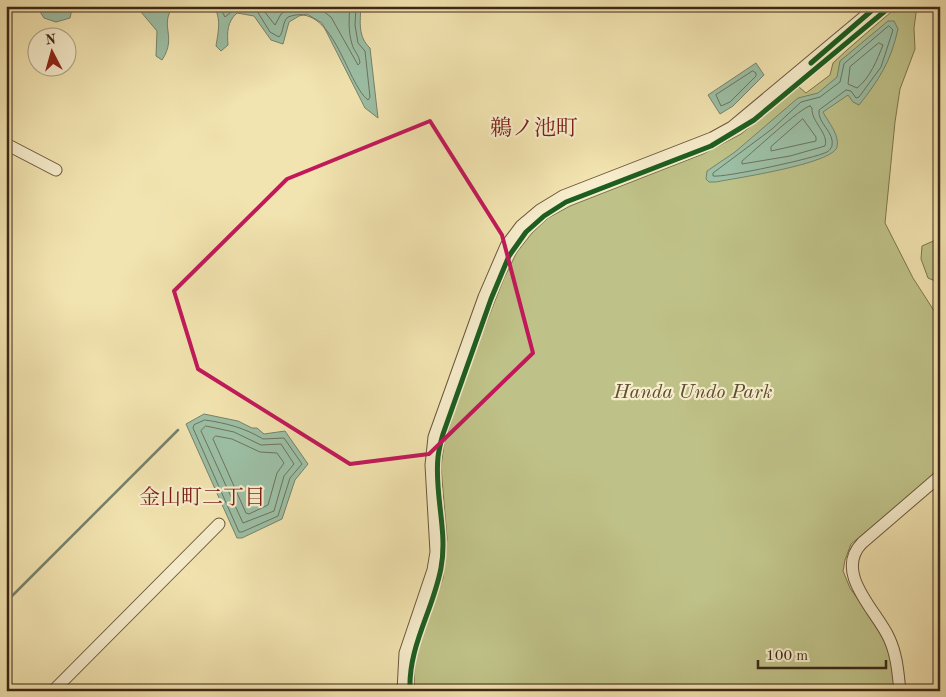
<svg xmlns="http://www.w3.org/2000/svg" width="946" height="697" viewBox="0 0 946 697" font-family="'Old Standard TT','Noto Serif JP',serif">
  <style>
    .green { fill: #bfc288; stroke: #7e744f }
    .water { fill: #9cbfa5; stroke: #76826c }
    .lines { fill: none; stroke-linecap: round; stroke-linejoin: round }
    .shore { stroke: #6c735e; stroke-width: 1 }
    .stream { stroke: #76826c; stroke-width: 2.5 }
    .minor-casing { stroke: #6a563c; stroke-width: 13 }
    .minor { stroke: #f7edcc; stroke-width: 11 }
    .cycleway-casing { stroke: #f7edcc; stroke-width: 8 }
    .cycleway { stroke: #1b5e20; stroke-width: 5 }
    .marked { fill: none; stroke: #c2185b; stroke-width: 4; stroke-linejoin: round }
    .labels { text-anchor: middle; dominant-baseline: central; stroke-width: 4.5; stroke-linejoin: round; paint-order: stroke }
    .park-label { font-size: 20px; font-style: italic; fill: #5d4e32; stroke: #f7edcc }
    .neighbourhood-label { font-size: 21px; fill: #7a1f14; stroke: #f7edcc }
    .quarter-label { font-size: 22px; fill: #7a1f14; stroke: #f7edcc }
  </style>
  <rect width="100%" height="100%" fill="#f2e4b0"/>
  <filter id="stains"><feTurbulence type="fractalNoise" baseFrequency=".004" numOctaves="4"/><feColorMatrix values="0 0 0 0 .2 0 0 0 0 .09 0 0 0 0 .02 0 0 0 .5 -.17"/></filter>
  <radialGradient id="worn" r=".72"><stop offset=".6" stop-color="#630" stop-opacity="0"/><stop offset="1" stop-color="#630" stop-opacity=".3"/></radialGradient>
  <path class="green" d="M898 6H917L914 28 915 49 900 89 895 122 885 223 913 278 940 320V471L851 544 845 560 843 571 850 588 883 635 891 660 895 691H414L415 658 421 637 443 578 447 538 441 467 444 444 466 374 504 278 517 252 532 233 548 218 570 206 703 154 741 134 799 87 806 93 830 75 833 63 847 50Z
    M940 238V283L928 278 921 259 922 246Z"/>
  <path class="water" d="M26 6H83L72 9 70 18 56 22 44 18 37 7Z
    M136 6H174C158 25 178 36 162 60L156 56 157 31Z
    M213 6H361C360 22 358 37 370 48L378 118 365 108 322 23 307 14 299 16 289 22 283 44 271 40 254 16 237 13C227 22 227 32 228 45L221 51 216 46C218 33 222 17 213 6Z
    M888 21H894L898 29C891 61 879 80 859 105L853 102 848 95 823 112C828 122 840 135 837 147 832 164 736 178 716 182H709L706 179 707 171 735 152 798 98 818 93 837 77 840 61Z
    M756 63 764 75 733 106 720 114 708 95Z
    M204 414 238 421 252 428H257L264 434 285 431 308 464 295 480 282 519 242 538H237L186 424Z"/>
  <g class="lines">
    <path class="shore" d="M219 6 225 17 236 8 257 11 270 32 279 37C284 32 282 22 288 17 333 0 346 83 368 100L370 97 365 51 358 43 355 25 356 6
      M260 6 275 25 281 14 293 6
      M316 6 331 17 358 65 360 63C359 54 354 52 352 44 348 31 349 19 350 6
      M889 26 893 30 881 67 859 97 856 98 851 91 846 90 819 110C817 123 835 132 832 146 831 148 830 150 827 152 816 158 724 178 713 176V173L772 129 801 102 820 97 840 82 844 64Z
      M879 43 883 45C877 60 870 78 857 88L848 84 850 67Z
      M753 71 756 73V76L730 102 721 106 716 95Z
      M810 106 812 108C811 122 829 133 825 146L790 156 742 164V161C753 152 801 107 810 106Z
      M803 119 816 137V141L771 151V147Z
      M205 420C226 423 245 428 263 439L284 438 302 464 290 478 278 516 242 532H239L193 428 194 425Z
      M206 426 234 432 261 445 281 444 294 464 284 476 274 511 243 523 201 431Z
      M216 436 232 439 260 452 277 453 284 463 277 473 268 505 249 514 246 513 213 439Z"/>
    <path class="stream" d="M6 602 178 430"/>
    <g class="minor-casing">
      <path id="minor" d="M6 144 56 170
        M53 691 219 524
        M403 691 405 653 433 570 436 552 431 465 434 437 484 297 506 246 521 226 540 210 563 196 712 138 732 127 877 6
        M900 691C898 673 897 655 889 638 877 611 833 573 862 543L940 476"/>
    </g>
    <use href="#minor" class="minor"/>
    <g class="cycleway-casing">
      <path id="cycleway" d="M811 63 877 6
        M410 691C408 646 433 611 441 568 448 531 434 494 438 457 439 449 441 441 443 434L491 299 509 256 526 232 544 216 566 202 711 146 754 120 891 6"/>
    </g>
    <use href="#cycleway" class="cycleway"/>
  </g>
  <path class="marked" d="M430 121 502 235 533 353 429 454 350 464 198 369 174 291 287 179Z"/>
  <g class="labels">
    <g class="park-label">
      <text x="693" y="393">Handa Undo Park</text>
    </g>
    <g class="neighbourhood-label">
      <text x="202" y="498">金山町二丁目</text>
    </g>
    <g class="quarter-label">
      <text x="534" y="129">鵜ノ池町</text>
    </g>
  </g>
  <rect width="946" height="697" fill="none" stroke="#f2e4b0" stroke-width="25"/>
  <rect x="8" y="8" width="931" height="682" fill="none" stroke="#3c2716" stroke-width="2.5"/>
  <rect x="12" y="12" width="921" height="672" fill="none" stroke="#3c2716"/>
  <g transform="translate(52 52) rotate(354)"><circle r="24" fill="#f7edcc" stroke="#ac9e83"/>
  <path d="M0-4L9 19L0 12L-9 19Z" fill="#8f2418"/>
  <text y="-8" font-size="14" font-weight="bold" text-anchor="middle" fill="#3c2716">N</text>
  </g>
  <path d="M758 660v8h128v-8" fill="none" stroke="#3c2716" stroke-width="2.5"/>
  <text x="766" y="660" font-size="15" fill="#3c2716" stroke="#f7edcc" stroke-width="4" paint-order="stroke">100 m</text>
  <rect width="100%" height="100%" filter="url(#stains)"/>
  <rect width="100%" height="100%" fill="url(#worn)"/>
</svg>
